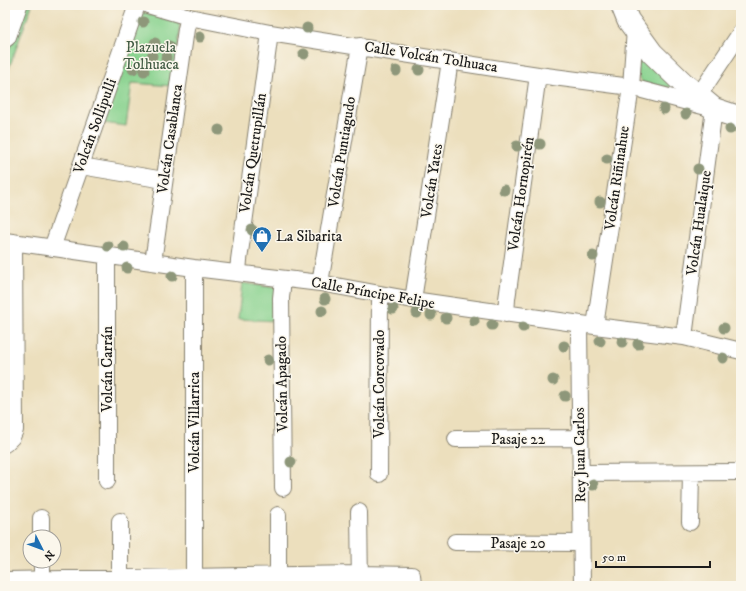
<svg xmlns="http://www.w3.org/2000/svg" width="746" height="591" viewBox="0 0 746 591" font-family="'IM FELL DW Pica',serif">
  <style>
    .green { fill: #88d28e; stroke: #527755 }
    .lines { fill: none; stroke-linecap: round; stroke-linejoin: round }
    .street-casing { stroke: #847e6c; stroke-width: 18 }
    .secondary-casing { stroke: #847e6c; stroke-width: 24 }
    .street { stroke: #fff; stroke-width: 16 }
    .secondary { stroke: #fff; stroke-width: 22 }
    .tree { fill: #8e977a }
    .labels { text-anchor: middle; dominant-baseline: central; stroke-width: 3; stroke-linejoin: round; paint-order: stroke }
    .park-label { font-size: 15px; fill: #425c44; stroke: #fbf7ec }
    .street-label { font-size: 15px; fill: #1c1c1c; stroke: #fbf7ec }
    .poi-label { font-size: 15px; fill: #1c1c1c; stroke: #fbf7ec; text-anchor: start }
  </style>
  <rect width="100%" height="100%" fill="#fbf7ec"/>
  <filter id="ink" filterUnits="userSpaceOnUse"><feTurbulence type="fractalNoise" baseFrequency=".025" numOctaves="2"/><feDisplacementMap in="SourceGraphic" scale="8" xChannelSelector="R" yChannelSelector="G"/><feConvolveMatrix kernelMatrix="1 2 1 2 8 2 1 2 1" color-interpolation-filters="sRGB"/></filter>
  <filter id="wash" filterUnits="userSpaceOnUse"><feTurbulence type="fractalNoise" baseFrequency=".012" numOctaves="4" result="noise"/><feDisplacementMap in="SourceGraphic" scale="16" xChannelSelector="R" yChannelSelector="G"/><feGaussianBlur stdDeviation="0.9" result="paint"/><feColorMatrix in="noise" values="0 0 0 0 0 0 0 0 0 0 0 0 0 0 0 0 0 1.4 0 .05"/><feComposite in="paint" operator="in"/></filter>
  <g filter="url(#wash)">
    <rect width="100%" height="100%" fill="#ecdfbd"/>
    <path class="green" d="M25 5H32L5 79V61Z
      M143 12 179 23 180 32 172 86 132 83 126 126 103 123 136 23Z
      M639 54 674 83 672 88 643 83 638 77Z
      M242 283 277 288 275 321 238 319Z"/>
  </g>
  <g filter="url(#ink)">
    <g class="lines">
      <g class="street-casing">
        <path id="street" d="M148 5 189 17 270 33 538 75 631 87 714 109 684 337
          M699 95 741 32
          M81 166 164 180
          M5 241 194 268 320 283 413 300 595 326 684 337 741 351
          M52 248 137 5
          M153 262 186 29 189 17
          M238 273 239 260 270 33
          M283 279 281 298 283 488
          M320 283 360 46
          M413 300 450 61
          M506 314 507 299 538 75
          M579 324 582 586
          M595 326 631 87 635 29
          M456 439 580 438
          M5 444 12 437 15 430 14 242
          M580 473 741 472
          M379 474 380 294
          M107 481V256
          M359 512 360 586
          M278 515V575
          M41 518V537
          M690 522 691 473
          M455 542 581 543
          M42 561V579
          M194 576V268
          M120 578V521
          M5 580 360 574 412 575 413 586"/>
      </g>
      <g class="secondary-casing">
        <path id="secondary" d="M622 5 628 20 652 53 684 84 714 109 741 118
          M5 36 16 5"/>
      </g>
      <use href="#street" class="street"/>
      <use href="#secondary" class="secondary"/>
    </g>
    <g class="tree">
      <circle cx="143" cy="22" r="5.5"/>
      <circle cx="307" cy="28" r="5.5"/>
      <circle cx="200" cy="37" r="5.5"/>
      <circle cx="155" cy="43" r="5.5"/>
      <circle cx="169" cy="46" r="5.5"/>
      <circle cx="304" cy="54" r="5.5"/>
      <circle cx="152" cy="56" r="5.5"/>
      <circle cx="166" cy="58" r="5.5"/>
      <circle cx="133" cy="69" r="5.5"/>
      <circle cx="419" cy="70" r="5.5"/>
      <circle cx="144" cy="71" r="5.5"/>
      <circle cx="396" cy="71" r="5.5"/>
      <circle cx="664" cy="109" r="5.5"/>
      <circle cx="686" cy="114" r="5.5"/>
      <circle cx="730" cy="129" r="5.5"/>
      <circle cx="219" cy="130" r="5.5"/>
      <circle cx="540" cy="144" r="5.5"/>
      <circle cx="517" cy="146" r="5.5"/>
      <circle cx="607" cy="159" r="5.5"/>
      <circle cx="698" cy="169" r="5.5"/>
      <circle cx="504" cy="190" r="5.5"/>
      <circle cx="600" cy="202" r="5.5"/>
      <circle cx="252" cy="230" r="5.5"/>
      <circle cx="108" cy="246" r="5.5"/>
      <circle cx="124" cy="247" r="5.5"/>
      <circle cx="593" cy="256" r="5.5"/>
      <circle cx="127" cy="268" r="5.5"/>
      <circle cx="172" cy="276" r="5.5"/>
      <circle cx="325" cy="299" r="5.5"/>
      <circle cx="393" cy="309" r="5.5"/>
      <circle cx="322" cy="311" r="5.5"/>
      <circle cx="417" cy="313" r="5.5"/>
      <circle cx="431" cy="315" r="5.5"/>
      <circle cx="446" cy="318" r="5.5"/>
      <circle cx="474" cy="321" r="5.5"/>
      <circle cx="492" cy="325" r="5.5"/>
      <circle cx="523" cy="327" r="5.5"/>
      <circle cx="724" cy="328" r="5.5"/>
      <circle cx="600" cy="341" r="5.5"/>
      <circle cx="622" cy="342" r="5.5"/>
      <circle cx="638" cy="344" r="5.5"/>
      <circle cx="564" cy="346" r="5.5"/>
      <circle cx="723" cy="358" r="5.5"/>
      <circle cx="268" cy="360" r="5.5"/>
      <circle cx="553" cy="380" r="5.5"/>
      <circle cx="565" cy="396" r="5.5"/>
      <circle cx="291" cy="462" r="5.5"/>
      <circle cx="593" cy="485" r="5.5"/>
    </g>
  </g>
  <defs>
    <g id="shop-pin" transform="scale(1)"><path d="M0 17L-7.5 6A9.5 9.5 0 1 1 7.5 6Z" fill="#1f6fb2" stroke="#fbf7ec"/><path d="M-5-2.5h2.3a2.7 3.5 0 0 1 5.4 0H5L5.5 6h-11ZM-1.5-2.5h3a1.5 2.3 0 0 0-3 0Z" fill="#fff"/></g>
  </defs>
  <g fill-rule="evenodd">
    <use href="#shop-pin" x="262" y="236"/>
  </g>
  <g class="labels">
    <g class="park-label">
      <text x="151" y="47">Plazuela<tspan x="151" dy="17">Tolhuaca</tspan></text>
    </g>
    <g class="street-label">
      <text transform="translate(431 57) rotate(9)">Calle Volcán Tolhuaca</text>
      <text transform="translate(95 126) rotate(-70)">Volcán Sollipulli</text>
      <text transform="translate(170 139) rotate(-82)">Volcán Casablanca</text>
      <text transform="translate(342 152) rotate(-81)">Volcán Puntiagudo</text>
      <text transform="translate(253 153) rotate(-82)">Volcán Quetrupillán</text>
      <text transform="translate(617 178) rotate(-82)">Volcán Riñinahue</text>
      <text transform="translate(432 181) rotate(-81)">Volcán Yates</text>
      <text transform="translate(521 194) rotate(-82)">Volcán Hornopirén</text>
      <text transform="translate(699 223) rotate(-82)">Volcán Hualaique</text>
      <text transform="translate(373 293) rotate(10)">Calle Príncipe Felipe</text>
      <text transform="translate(107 369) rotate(-90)">Volcán Carrán</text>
      <text transform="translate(282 384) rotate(-91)">Volcán Apagado</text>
      <text transform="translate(379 384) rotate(-90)">Volcán Corcovado</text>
      <text transform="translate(194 422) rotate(-90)">Volcán Villarrica</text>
      <text x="518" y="439">Pasaje 22</text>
      <text transform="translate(580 455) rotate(-91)">Rey Juan Carlos</text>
      <text x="518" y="543">Pasaje 20</text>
    </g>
    <g class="poi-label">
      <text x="276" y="236">La Sibarita</text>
    </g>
  </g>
  <rect width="746" height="591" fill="none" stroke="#fbf7ec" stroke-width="20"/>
  <g transform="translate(42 549) rotate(132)"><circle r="19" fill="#fbf7ec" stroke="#a29f99"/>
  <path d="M0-3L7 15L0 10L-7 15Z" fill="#1f6fb2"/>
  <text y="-6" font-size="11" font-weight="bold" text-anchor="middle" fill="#1c1c1c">N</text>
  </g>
  <path d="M596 561v6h114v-6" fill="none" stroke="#1c1c1c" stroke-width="2"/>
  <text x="602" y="561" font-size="12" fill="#1c1c1c" stroke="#fbf7ec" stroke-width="3" paint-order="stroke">50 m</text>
</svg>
